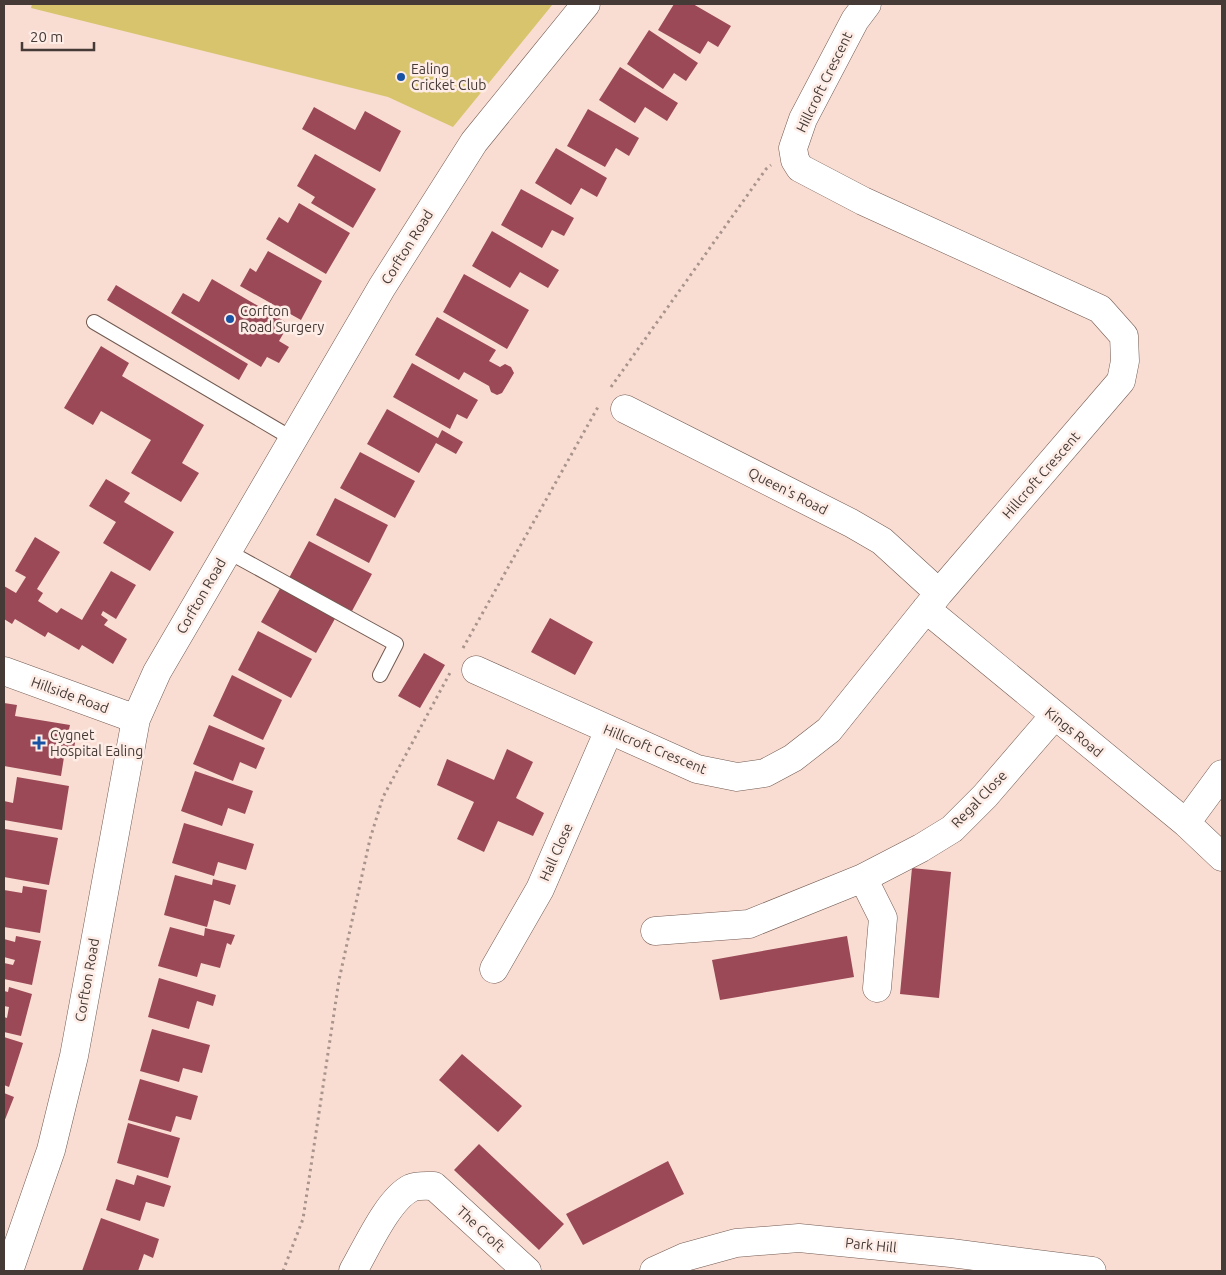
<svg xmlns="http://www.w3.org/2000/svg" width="1226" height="1275" viewBox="0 0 1226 1275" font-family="Ubuntu,sans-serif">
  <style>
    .green { fill: #d9c46e }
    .building { fill: #9b4957 }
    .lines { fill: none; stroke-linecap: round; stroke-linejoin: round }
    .lane-casing { stroke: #725a51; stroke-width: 16 }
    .street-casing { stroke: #725a51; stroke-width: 29 }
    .path { stroke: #a8948c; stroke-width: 3; stroke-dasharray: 2.5 4; stroke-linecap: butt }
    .lane { stroke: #fff; stroke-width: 14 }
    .street { stroke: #fff; stroke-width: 28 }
    .poi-dot { fill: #1953a4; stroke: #feede7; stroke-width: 2 }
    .labels { text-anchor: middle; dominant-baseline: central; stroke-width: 5; stroke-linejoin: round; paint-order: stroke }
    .poi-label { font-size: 14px; fill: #453a36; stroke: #feede7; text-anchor: start }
    .street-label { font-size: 14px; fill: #453a36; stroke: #feede7 }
  </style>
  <rect width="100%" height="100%" fill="#f9ddd3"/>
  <path class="green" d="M32 4H553L453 127 388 97 31 8Z"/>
  <path class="building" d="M674 4H693L731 26 718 47 708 41 700 54 658 30Z
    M649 30 698 63 686 81 674 73 663 89 627 64Z
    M620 67 678 103 667 121 645 107 635 123 599 100Z
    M314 107 355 130 365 111 401 131 380 172 302 129Z
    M588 109 639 138 629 156 616 148 605 167 567 146Z
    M556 148 607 178 597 197 581 188 571 205 535 183Z
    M315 154 376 189 353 228 311 203 315 197 297 186Z
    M521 189 574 218 564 236 552 230 542 248 501 225Z
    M299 203 350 233 326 274 266 239 279 217 288 223Z
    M492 231 559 270 548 288 520 272 510 288 472 266Z
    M268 251 322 281 301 320 240 286 250 268 256 272Z
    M464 274 529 310 507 349 443 312Z
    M212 279 289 324 279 341 289 347 279 363 267 357 261 367 171 313 183 293 199 302Z
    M116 285 248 364 239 380 107 300Z
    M437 317 496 350 489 361 500 367 505 364 511 367 514 373 502 393 497 395 491 392 489 386 464 372 459 380 415 355Z
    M101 346 129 363 122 376 204 425 182 463 199 473 181 502 131 473 151 440 101 411 93 425 64 408Z
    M412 363 478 400 467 419 457 414 450 429 393 397Z
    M387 409 438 438 442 430 463 442 456 454 436 443 419 473 367 444Z
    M360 452 415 481 395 518 340 488Z
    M106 479 130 493 124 502 174 532 150 571 103 543 116 522 89 506Z
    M335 498 388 525 369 563 316 535Z
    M35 537 60 552 37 589 43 593 38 601 57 613 61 608 82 620 111 571 136 585 116 619 103 611 101 615 108 620 104 625 127 639 113 664 82 645 79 650 48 632 45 637 15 619 12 624 4 619V586L16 593 26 577 15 571Z
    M309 541 372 574 352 611 289 578Z
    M282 585 337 615 316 653 261 622Z
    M550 618 593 642 575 675 531 652Z
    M258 631 312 659 291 698 238 670Z
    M424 653 445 665 420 708 398 696Z
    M232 675 282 700 263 740 213 716Z
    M4 703 17 705 15 716 70 725 68 734 76 738 74 748 65 751 61 776 4 766Z
    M209 725 265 748 256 769 240 762 233 781 193 764Z
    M507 749 533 762 516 798 544 813 533 836 498 821 484 852 457 839 474 802 437 785 447 759 494 780Z
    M195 771 253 791 245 814 228 808 222 826 181 811Z
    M17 777 69 786 62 830 4 820V801L13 803Z
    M184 823 254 844 246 870 218 862 214 876 172 863Z
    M5 829 58 838 49 885 4 877Z
    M912 868 951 872 939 998 900 994Z
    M175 875 212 885 213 879 236 885 230 905 214 900 207 927 164 915Z
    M23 886 47 890 40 933 4 927V890L22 893Z
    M170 927 204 936 205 928 235 935 231 945 227 943 220 968 201 963 197 977 158 966Z
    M16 936 41 941 32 985 4 979V963L13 965 15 960 4 957V939L15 942Z
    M847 936 854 977 720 1000 712 960Z
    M159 978 216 995 213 1006 197 1001 189 1029 148 1017Z
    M9 987 32 994 21 1036 4 1032V1017L7 1018 9 1007 4 1006V991L8 992Z
    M152 1029 210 1045 202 1073 183 1068 179 1082 140 1071Z
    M4 1037 23 1043 9 1087 4 1085Z
    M462 1054 522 1106 498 1132 439 1080Z
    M140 1079 198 1096 191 1120 176 1116 171 1132 128 1120Z
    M4 1093 14 1097 4 1122Z
    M128 1123 180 1138 168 1178 117 1163Z
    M479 1144 564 1224 539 1250 454 1170Z
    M668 1161 684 1194 583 1245 566 1214Z
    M137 1175 171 1186 164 1207 146 1202 140 1221 106 1210 116 1179 134 1185Z
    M101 1218 159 1239 153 1258 144 1254 138 1271H82Z"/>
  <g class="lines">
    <g class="lane-casing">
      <path id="lane" d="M94 322 293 439
        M227 551 396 644 380 675"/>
    </g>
    <g class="street-casing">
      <path id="street" d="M625 409 851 523 882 541 939 593
        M926 609 1186 823 1222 857
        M476 670 697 769 737 777 765 773 793 758 829 730 939 593 1121 381 1125 361 1124 336 1100 309 863 201 800 168 795 160 793 148 803 119 855 20 867 4
        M4 671 136 719
        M1186 823 1222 774
        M863 878 883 918 877 988
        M655 931 749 924 863 878 921 848 952 829 985 796 1054 716
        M494 969 540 889 609 730
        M9 1271 51 1150 74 1056 136 719 157 672 382 287 474 142 586 4
        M353 1271C366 1249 388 1199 411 1188 418 1185 427 1186 434 1186L527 1271
        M654 1271 685 1257 736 1243 799 1238 951 1253 1092 1271"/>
    </g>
    <path class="path" d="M611 387 766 169 771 165
      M463 648 598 407
      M283 1271 303 1219 339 980 370 839 383 797 451 671"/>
    <use href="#lane" class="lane"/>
    <use href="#street" class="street"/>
  </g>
  <g class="poi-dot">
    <circle cx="401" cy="77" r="5"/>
    <circle cx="230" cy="319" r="5"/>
    <path d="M36.5 735.5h5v5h5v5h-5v5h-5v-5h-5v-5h5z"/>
  </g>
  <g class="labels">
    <g class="poi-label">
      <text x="411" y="69">Ealing<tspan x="411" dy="16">Cricket Club</tspan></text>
      <text x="240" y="311">Corfton<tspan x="240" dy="16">Road Surgery</tspan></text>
      <text x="50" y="735">Cygnet<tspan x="50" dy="16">Hospital Ealing</tspan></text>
    </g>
    <g class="street-label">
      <text transform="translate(824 82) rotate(-64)">Hillcroft Crescent</text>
      <text transform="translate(407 247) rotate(-58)">Corfton Road</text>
      <text transform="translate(1041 475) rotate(-49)">Hillcroft Crescent</text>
      <text transform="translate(788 491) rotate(27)">Queen's Road</text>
      <text transform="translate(201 596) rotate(-60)">Corfton Road</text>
      <text transform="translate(70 695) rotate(20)">Hillside Road</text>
      <text transform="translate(1074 732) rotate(39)">Kings Road</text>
      <text transform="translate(655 749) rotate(22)">Hillcroft Crescent</text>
      <text transform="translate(979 799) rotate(-46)">Regal Close</text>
      <text transform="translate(556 852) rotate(-66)">Hall Close</text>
      <text transform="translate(87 980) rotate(-80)">Corfton Road</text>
      <text transform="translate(481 1229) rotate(43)">The Croft</text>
      <text transform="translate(871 1245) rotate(6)">Park Hill</text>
    </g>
  </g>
  <rect width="1226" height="1275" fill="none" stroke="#453a36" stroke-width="10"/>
  <path d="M22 42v8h72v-8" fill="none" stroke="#453a36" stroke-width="2.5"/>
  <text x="30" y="42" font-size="15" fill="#453a36" stroke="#feede7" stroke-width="4" paint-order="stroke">20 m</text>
</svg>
